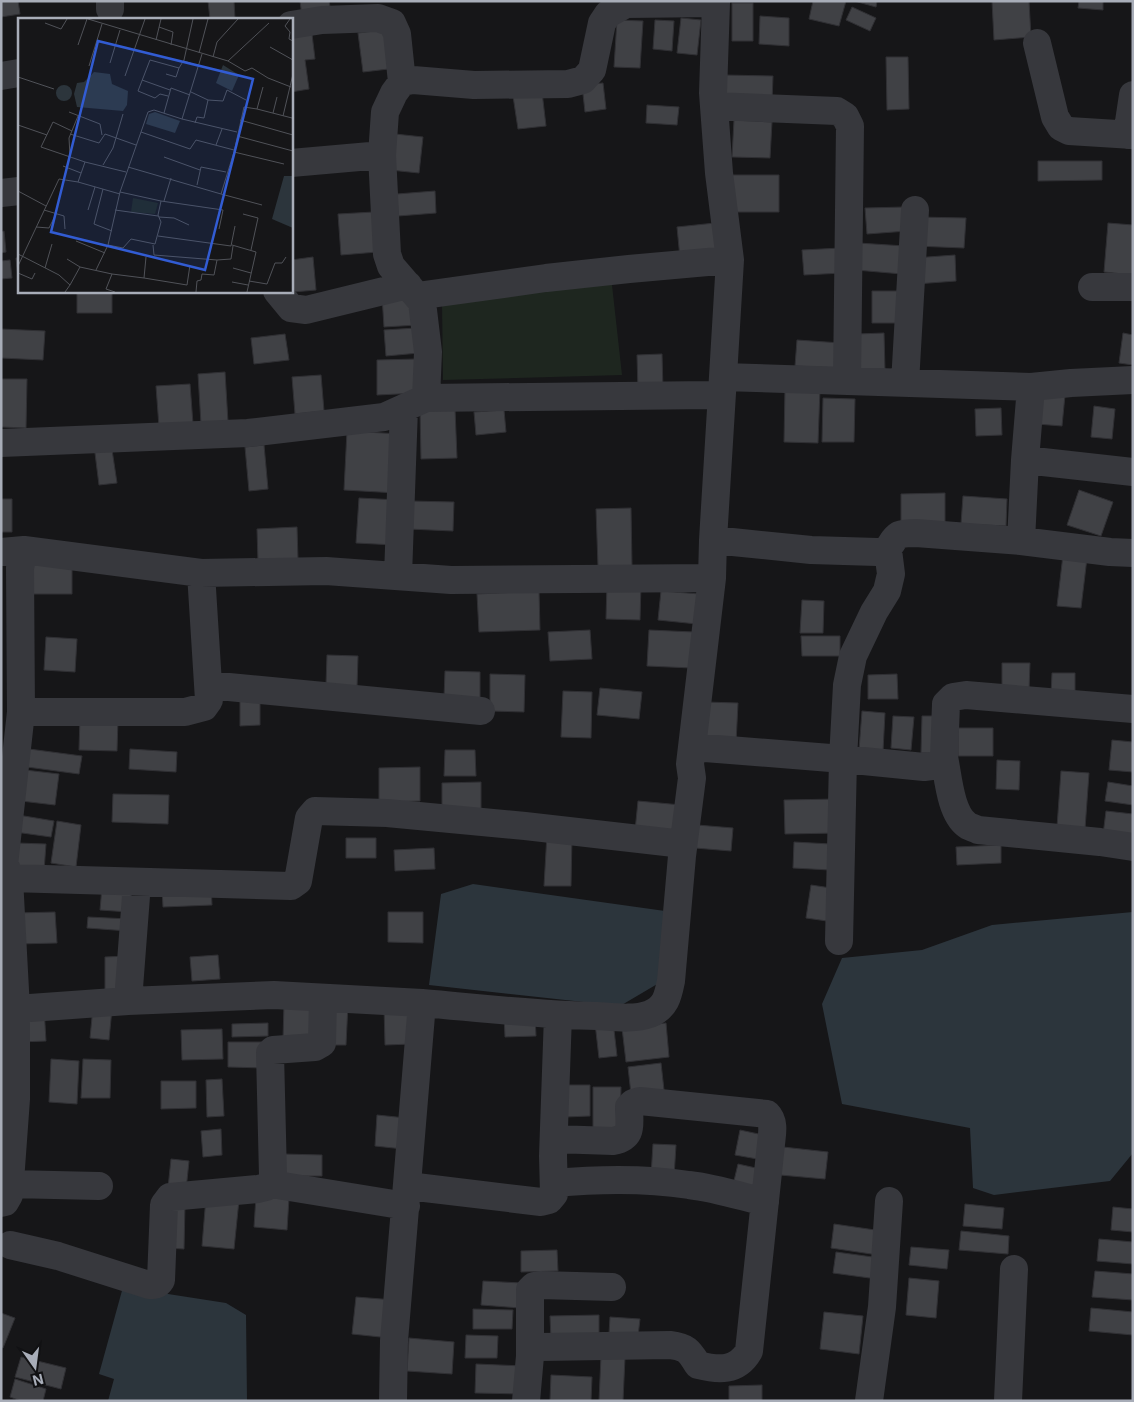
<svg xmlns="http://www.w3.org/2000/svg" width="1134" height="1402" viewBox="0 0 1134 1402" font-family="Inter,sans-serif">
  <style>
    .green { fill: #1e261f }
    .water { fill: #2c353c }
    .building { fill: #404145; stroke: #303034 }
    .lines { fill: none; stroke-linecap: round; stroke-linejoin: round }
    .minor { stroke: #37383d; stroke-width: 28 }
    .inset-road { fill: none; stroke: #505258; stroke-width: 1 }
    .view { fill: #325cd3; fill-opacity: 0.15; stroke: #325cd3; stroke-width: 2.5 }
    .inset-edge { fill: none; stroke: #a8adb8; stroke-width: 2.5 }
  </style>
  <rect width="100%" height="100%" fill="#161618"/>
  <path class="green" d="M611 276 622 375 443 380 442 302Z"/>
  <path class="water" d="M473 884 665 911 659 983 620 1006 429 985 441 894Z
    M1133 912V1153L1110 1181 994 1195 973 1188 970 1128 842 1104 822 1004 842 958 922 950 992 925Z
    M123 1287 226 1303 246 1315 247 1401H108L114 1379 99 1374Z"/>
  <path class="building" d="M1 1H18L20 14 1 17Z
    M208 1H234L235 19H210Z
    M300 1H329L331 12 302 16Z
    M813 1H846L839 26 809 19Z
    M854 1H877L876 7Z
    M992 1H1029L1031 37 994 40Z
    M1079 1H1103V10L1078 8Z
    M732 3H753V41H732Z
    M852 7 876 18 870 31 846 20Z
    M760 16 789 18V46L759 44Z
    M681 18 701 20 697 55 677 53Z
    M617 20 643 21 640 68 614 67Z
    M655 20 674 21 672 51 653 49Z
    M311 26 315 59 305 60 309 89 291 92V29Z
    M391 29 397 68 363 72 358 33Z
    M886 57H908L909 109 887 110Z
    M724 75 773 76 772 102 723 100Z
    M603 83 606 109 585 112 582 85Z
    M542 92 546 126 518 129 513 96Z
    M647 105 679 107 677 125 646 123Z
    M734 120 772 122 770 158 732 157Z
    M395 134 423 137 419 173 390 170Z
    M1038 161H1102V180L1038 181Z
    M731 175H779V212H731Z
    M435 191 436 213 398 216 397 194Z
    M905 207 907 231 867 234 865 208Z
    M374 212 377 252 341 255 338 214Z
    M917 217 966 218 964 248 916 246Z
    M715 223 719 254 680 258 677 227Z
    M1108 223 1133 225V275L1104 272Z
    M4 231 6 252 1 253V232Z
    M858 243 905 246 902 274 856 270Z
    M841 248 842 273 804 275 802 250Z
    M955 255 956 281 916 284 914 258Z
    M313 257 316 290 293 292 291 260Z
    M16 258H19V278H18Z
    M10 260 12 278 1 279V261Z
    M77 291H112V313H77Z
    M872 291H902V323H872Z
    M415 294 417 325 384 327 382 296Z
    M416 328 419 353 386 356 384 330Z
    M1 329 45 331 43 360 1 358Z
    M884 333 885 371 857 372V334Z
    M1123 333 1133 335V365L1119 363Z
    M285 334 289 360 254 364 251 338Z
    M797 340 841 343 839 368 795 366Z
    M662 354 663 390 638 391 637 355Z
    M417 359 418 393 377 395V360Z
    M225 372 228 422 201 424 198 374Z
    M321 375 324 411 295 414 292 377Z
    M1 379H27L26 428 1 427Z
    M190 384 193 424 159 427 156 386Z
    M785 388 820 389 818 443 784 442Z
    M1040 393 1065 395 1062 426 1037 424Z
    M823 398 855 399 854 442H822Z
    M1094 406 1115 409 1112 439 1091 437Z
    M1001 408 1002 435 976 436 975 409Z
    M455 409 457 458 421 459 420 410Z
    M504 410 506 432 476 435 474 412Z
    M347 431 400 434 397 493 344 490Z
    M111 443 117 483 99 485 94 445Z
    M264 445 268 489 249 491 245 447Z
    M1079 490 1113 502 1101 536 1067 525Z
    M945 493V523L901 524V494Z
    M963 496 1007 499 1006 526 961 524Z
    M359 498 398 500 395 545 356 543Z
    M1 499H12V532H1Z
    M410 501 454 502 453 531 409 529Z
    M631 508 632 566H598L596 509Z
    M297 527 298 560 258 562 257 529Z
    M1063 555 1087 558 1081 608 1057 606Z
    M32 563 72 564V594H31Z
    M607 583 641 584 640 620 606 619Z
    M539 591 540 630 479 632 477 594Z
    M661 591 700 594 697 624 658 620Z
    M802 600 824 601 823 633H800Z
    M590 630 592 659 550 661 548 632Z
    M649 630 694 632 692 668 647 666Z
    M801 636H840V656H802Z
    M46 637 77 639 75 672 44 670Z
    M327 655 358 656 357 687 326 685Z
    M1002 663H1030L1029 690H1002Z
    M445 671 480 672V699L444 698Z
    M1052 673H1075V695H1051Z
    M490 674 525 675 524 712 490 711Z
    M897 674 898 699H868V675Z
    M600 688 642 692 639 719 597 715Z
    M563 691 592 692 591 738 561 737Z
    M240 694H260V725L240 726Z
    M705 702 738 703 736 743 703 741Z
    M862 711 885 713 883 751 859 750Z
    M893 716 914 717 911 750 891 748Z
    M922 716H943L942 753H921Z
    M80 717 118 718 117 751 79 750Z
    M958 728H993V756H958Z
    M1112 740 1133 742V772L1109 770Z
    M29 749 82 756 79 774 27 767Z
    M130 749 177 752 176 772 129 769Z
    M445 750H475L476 776H444Z
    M997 760 1020 761 1019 790 996 789Z
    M420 767V801L379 802V768Z
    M25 770 59 774 55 805 21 801Z
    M1061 771 1089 773 1085 829 1057 827Z
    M481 782V809H442V783Z
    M1108 782 1133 786V805L1105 801Z
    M113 794 169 795 168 824 112 822Z
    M837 799 838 833 785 834 784 800Z
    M638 801 681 805 678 835 635 831Z
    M1106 811 1133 814V838L1103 835Z
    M18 815 54 821 51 837 15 832Z
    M57 821 81 825 76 867 51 863Z
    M697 825 733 828 731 851 695 848Z
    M547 834 572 835 571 886H544Z
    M346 838H376V858H346Z
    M794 842 831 844 830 870 793 868Z
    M17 843 46 844 44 871 16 870Z
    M1001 845V863L957 865 956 847Z
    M434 848 435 869 395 871 394 850Z
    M811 885 831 888 827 921 806 918Z
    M211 886 212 905 163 907 162 888Z
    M102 887 132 889 129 912 100 910Z
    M55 912 57 943 17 944 16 913Z
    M388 912H423V943L388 942Z
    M88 917 129 919 128 931 87 928Z
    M218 955 220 979 192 981 190 957Z
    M127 956V994H105V957Z
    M328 1003 348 1004 346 1045H327Z
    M284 1004 318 1005 317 1040 283 1039Z
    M412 1005V1044L385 1045 384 1006Z
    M44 1007 46 1041 19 1042 18 1008Z
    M93 1007 112 1009 109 1040 90 1038Z
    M535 1015 536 1036 505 1037 504 1016Z
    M613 1021 617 1056 599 1058 595 1023Z
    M268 1023V1036L232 1037V1024Z
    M666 1023 669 1057 626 1062 622 1028Z
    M222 1029 223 1059 182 1060 181 1030Z
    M228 1042H264V1068L228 1067Z
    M51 1059 79 1061 77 1104 49 1102Z
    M83 1059 111 1060 110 1098H81Z
    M661 1063 664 1090 631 1094 628 1067Z
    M222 1079 224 1116 207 1117 206 1080Z
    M161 1081H196V1108L161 1109Z
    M565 1085H590V1116L565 1117Z
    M593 1087H621L620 1129H593Z
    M377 1115 406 1118 403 1149 375 1146Z
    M221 1129 222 1155 203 1157 201 1131Z
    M740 1130 768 1136 763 1160 735 1155Z
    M653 1144 676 1145 674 1177 651 1176Z
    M783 1147 828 1152 825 1179 780 1175Z
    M283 1154 322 1155V1176H283Z
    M171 1159 189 1161 186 1190 168 1188Z
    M738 1164 765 1170 760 1191 733 1185Z
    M256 1196 289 1198 287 1230 254 1227Z
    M206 1197 239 1200 234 1249 202 1246Z
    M167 1204H185L184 1249 166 1248Z
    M965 1204 1004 1208 1002 1229 963 1226Z
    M1113 1207 1133 1209V1232L1111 1230Z
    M834 1224 882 1231 878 1255 831 1248Z
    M961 1231 1009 1236 1008 1254 959 1250Z
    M1099 1239 1133 1242V1264L1097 1261Z
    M911 1247 949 1250 947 1269 909 1265Z
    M557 1250 558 1271 521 1272V1251Z
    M836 1252 880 1258 877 1279 833 1273Z
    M1095 1271 1133 1274V1300L1092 1297Z
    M909 1278 939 1281 936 1318 906 1315Z
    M483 1281 522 1283 520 1308 481 1305Z
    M356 1297 394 1300 390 1338 352 1334Z
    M1091 1308 1133 1312V1335L1089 1331Z
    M473 1309 513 1310 512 1329H473Z
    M824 1312 863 1316 859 1354 820 1349Z
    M1 1313 15 1318 3 1348 1 1347Z
    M599 1315V1338L551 1340 550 1316Z
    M610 1317 640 1319 638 1336 609 1334Z
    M466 1335 498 1336 497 1358H465Z
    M409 1338 454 1342 452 1374 407 1371Z
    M601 1356 625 1357 623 1401H599Z
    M21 1357 66 1368 61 1389 15 1377Z
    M476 1364 524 1366 523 1394 475 1393Z
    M551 1375 592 1377 591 1401 550 1400Z
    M15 1379 46 1389 43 1401H21L10 1397Z
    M762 1385V1401H729V1386Z"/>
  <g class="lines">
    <path class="minor" d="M110 1V9
      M716 3 713 93 719 173 730 260 722 393
      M291 25 322 20 378 18 392 23 397 34 402 82
      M1037 43 1055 117 1061 127 1069 131 1133 135
      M1 76 19 73
      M714 106 837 111 845 116 850 126 847 381
      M1127 135 1133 95
      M291 163 382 155
      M1 193 19 191
      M1092 287H1133
      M277 291 291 308 306 310 408 285
      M417 296 546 278 629 269 730 260
      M723 377 1031 387
      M1133 380 1071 383 1031 387 1025 460 1021 541 1110 552 1133 553
      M905 383 915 210
      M1 443 248 433 384 417 426 398 428 352 422 302 391 266 387 254 382 155 385 112 394 93 402 82 413 80 474 85 568 84 583 80 592 70 602 23 608 14 626 4 716 3V1
      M1025 460 1133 472
      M713 540 811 550 877 552C893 551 889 541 899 535 904 533 911 533 916 533L1021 541
      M24 550 201 573 326 571 451 580 712 578
      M1 552 24 550 20 568 21 712 4 865
      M398 576 404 408
      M208 685 481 711
      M21 712H185L204 707 209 700 201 573
      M692 747 843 759 924 767 939 765 944 757 946 704 953 697 966 695 1133 709
      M944 757C948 775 950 813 967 825 969 827 975 828 978 830L1100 842 1133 847
      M9 878 291 886 298 881 309 818 315 811 387 813 525 826 683 844
      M839 941 843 759 847 685 853 656 874 612 887 591 891 574 888 550
      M128 1001 137 883
      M422 1003C480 1008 539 1015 597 1016 613 1017 634 1020 650 1014 666 1007 668 996 671 981L682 856 692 778 690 764 712 578 713 540 722 393 711 395 426 398
      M16 1009 128 1001 274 995 422 1003 394 1341 393 1401
      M554 1183C600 1179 644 1178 689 1185 715 1188 740 1196 765 1202
      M10 1184 99 1186
      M271 1184 406 1206
      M408 1186 541 1202 549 1200 554 1194 553 1156 558 1015
      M1 1203 5 1202 9 1195 16 1099V1009L9 878 6 867 2 864
      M10 1245 58 1256 149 1285C155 1285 158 1285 161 1280L164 1205 170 1197 258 1189 266 1187 271 1184 273 1176 270 1053 273 1050 315 1047 322 1043 323 998
      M530 1356V1290L534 1286 540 1285 612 1287
      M526 1401 530 1356 533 1351 540 1347 670 1345C687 1347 689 1351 698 1365 718 1370 737 1372 749 1351L771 1144C772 1134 775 1122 767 1114L640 1101 633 1103 629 1107C629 1124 634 1137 613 1141L554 1139
      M869 1401 882 1307 889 1201
      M1008 1401 1014 1269"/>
  </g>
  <g transform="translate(18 18)">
    <rect width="275" height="275" fill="#161618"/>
    <path d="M115 180 140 185 137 196 113 194Z" fill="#1e261f"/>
    <path d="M205 47 221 57 214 73 198 65ZM76 54 92 56 94 66 110 73 109 87 105 93 59 89 56 76 59 65 66 64ZM38 75a8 8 0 1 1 16 0a8 8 0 1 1-16 0ZM137 94 162 103 157 115 128 106 131 96ZM266 158H275V210L254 201Z" fill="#2c353c"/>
    <path class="inset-road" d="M70 1 210 43 227 53 234 50 250 60 273 69M272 1 267 8 272 14 271 21 275 23M27 5 43 11 49 1M141 9 155 14 153 27M138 22 143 1M60 27 69 1M252 29 275 42M181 35 190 1M184 36 164 101 219 114M195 39 199 24 220 1M166 43 181 48M210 43 251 5M92 45 102 12M71 48 84 6M148 56 158 59 161 50M107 58 127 1M0 59 36 71M124 62 152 72M245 69 239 91 274 100M173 74 190 82M150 78 142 76 137 80 120 73 132 42 161 50 166 42 175 1M239 91 226 89 216 134 266 146M51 94 82 106 84 117M146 95 153 70 172 77M255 95 259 79M265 98 275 56M222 102 275 117M177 105 179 99 186 100 190 82 205 83 209 72 228 82M0 107 29 117M123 114 172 131 178 122 216 132M52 116 81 125 87 116 118 127M219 118 275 133M198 127 204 111M216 134 203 176 244 187M52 138 51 120 60 98M146 139 182 152M67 144 108 154M85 147 95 130 105 96M45 148 63 155M110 149 203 176M60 164 102 176M179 167 183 149 208 154M85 171 76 206 94 213M0 173 28 188M143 183 102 174 130 94 136 92 164 101M146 183 153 160M26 192 46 198 47 211M70 192 77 169M97 192 140 198M225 196 240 200 233 232M141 199 156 200 171 207M18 209 31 210 38 196M140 218 213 228 217 208M58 223 87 235M90 227 102 174M135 227 136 237 199 242M214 227 238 234 229 274M0 236 41 257 52 267 47 274M49 241 62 249M0 248 41 161 60 164 67 144 23 129 35 104 54 113M27 250 34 226M215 250 233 255M78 252 90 227 105 230 113 221 137 226 143 204 140 197 143 183 205 192 201 211M0 255 14 261 17 255M94 256 126 260 128 239M126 260 169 267 172 247M231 263 249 266 257 245H264L268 239M214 264 230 267M52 267 62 249 94 256 88 271 97 274M178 274 179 263 183 262 184 256 196 257 199 242 213 241 215 228"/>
    <path class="view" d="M80 23 235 61 187 252 33 214Z"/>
    <rect width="275" height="275" class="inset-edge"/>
  </g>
  <rect width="1134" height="1402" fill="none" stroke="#a8adb8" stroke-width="5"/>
  <g transform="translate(35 1367) rotate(166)" stroke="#111113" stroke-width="4" paint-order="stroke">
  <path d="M0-4L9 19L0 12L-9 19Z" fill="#a8adb8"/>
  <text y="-8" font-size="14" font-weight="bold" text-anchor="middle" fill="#a8adb8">N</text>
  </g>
</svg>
